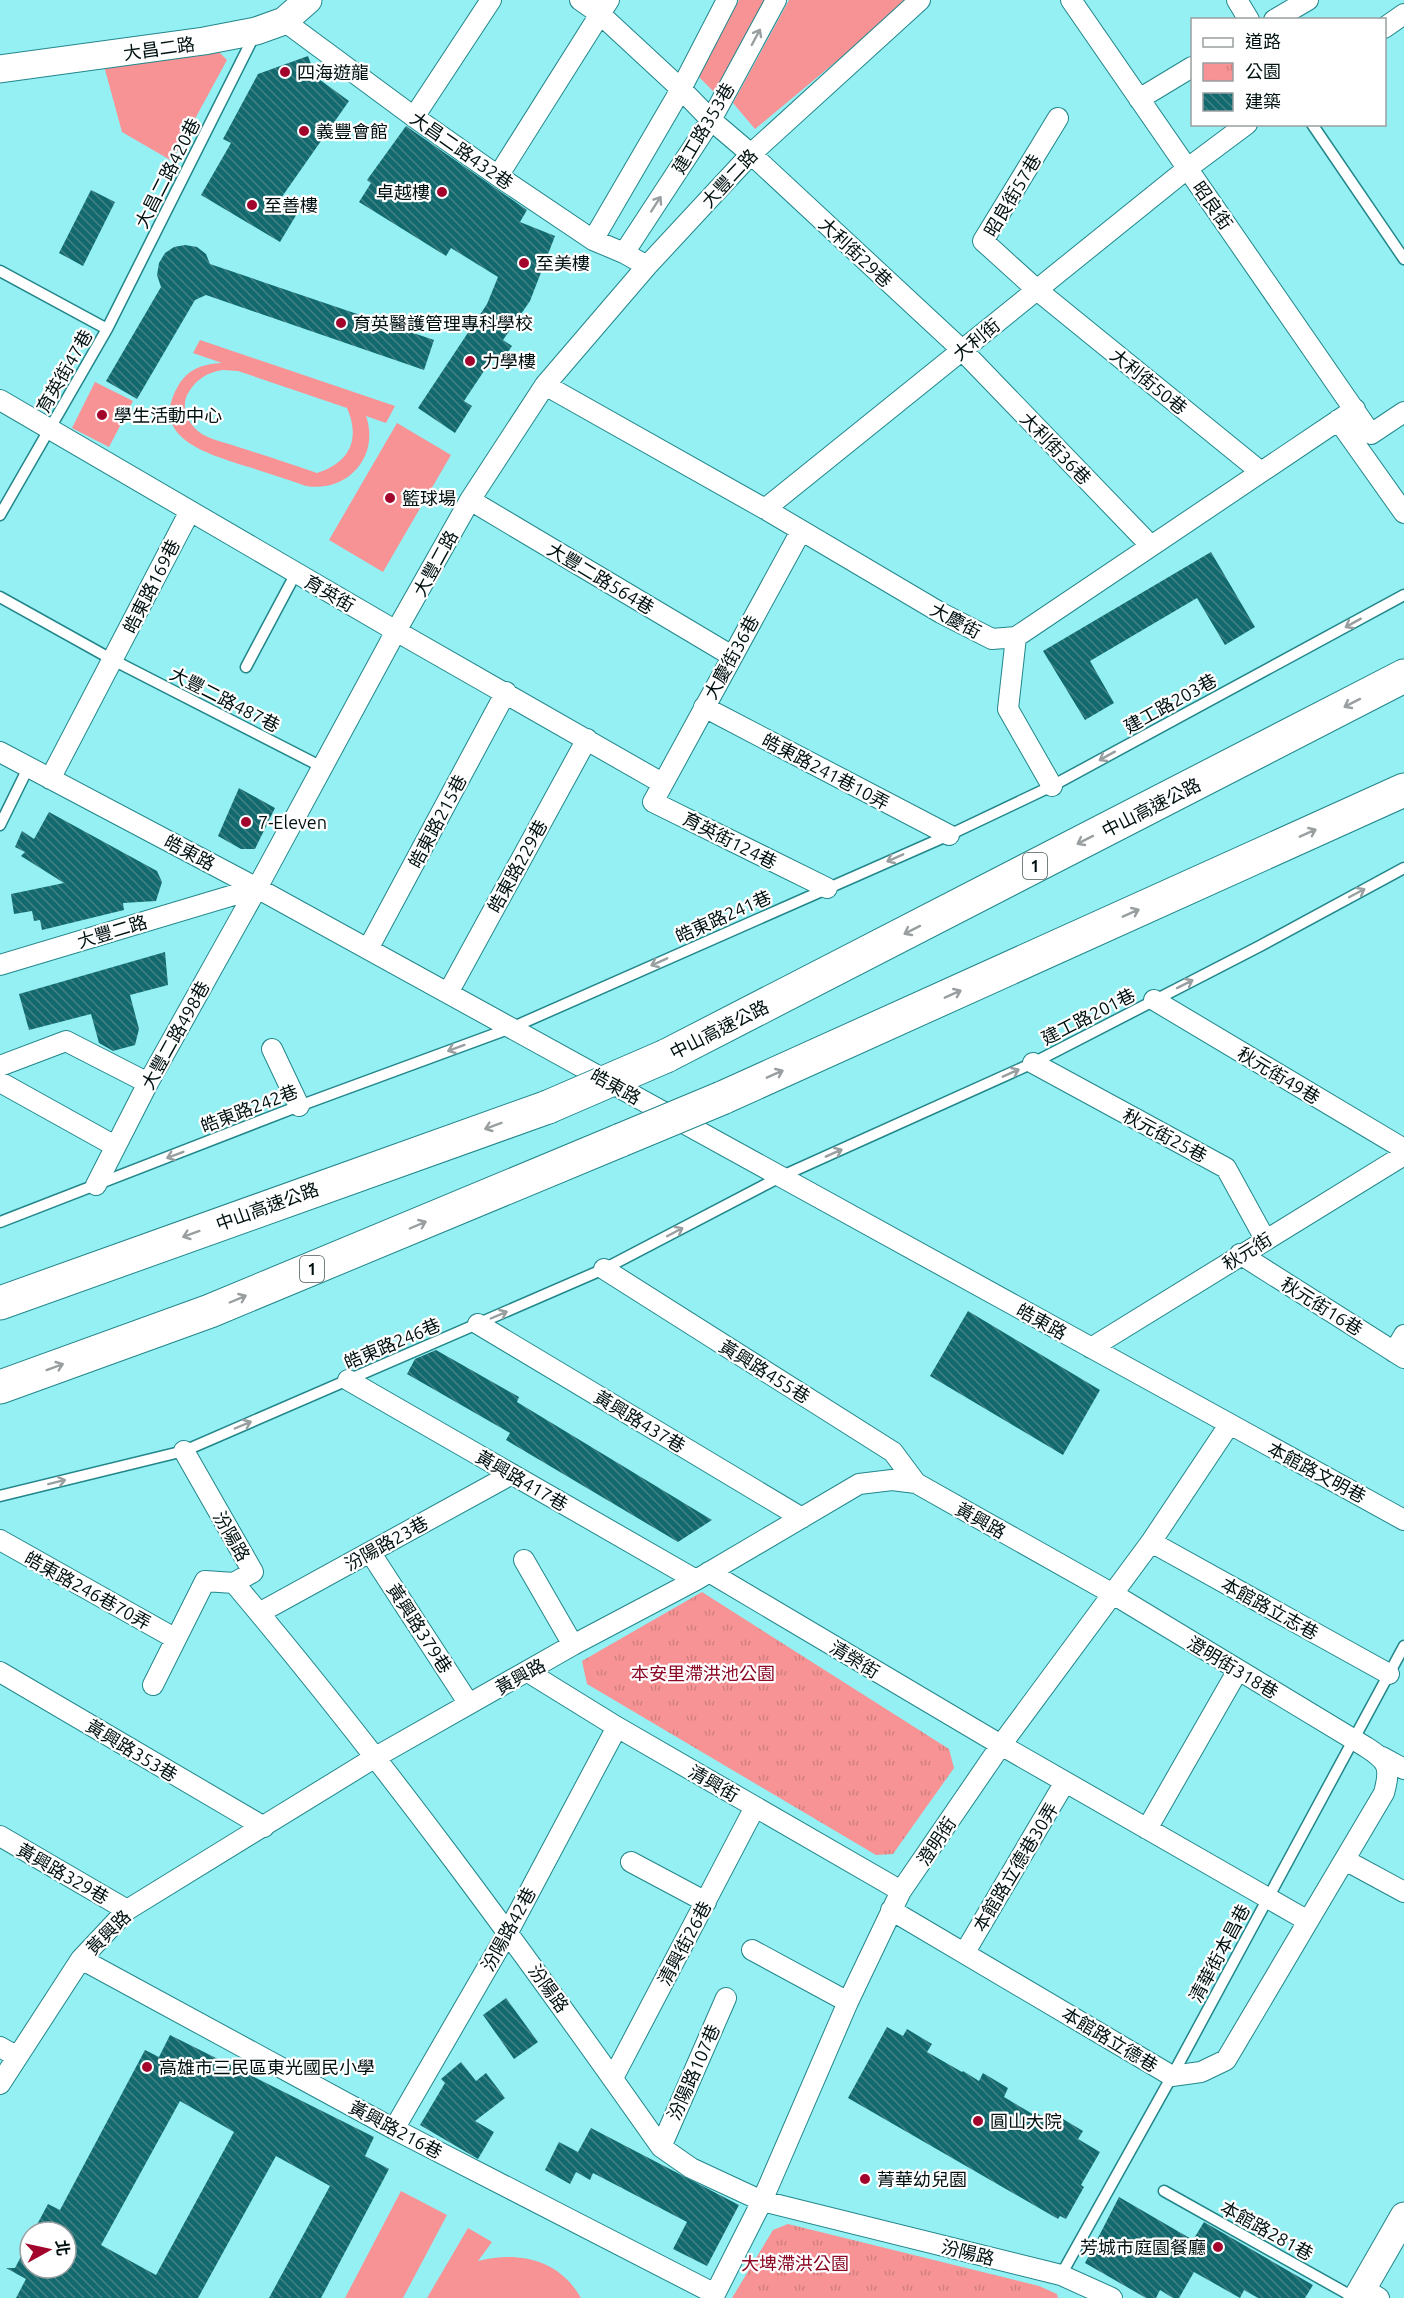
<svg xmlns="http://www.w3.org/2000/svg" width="1404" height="2298" viewBox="0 0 1404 2298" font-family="Ubuntu,'Noto Sans TC',sans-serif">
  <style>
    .grass { fill: #f79395; fill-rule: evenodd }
    .park { fill: url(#park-tufts) }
    .building { fill: url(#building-back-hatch); fill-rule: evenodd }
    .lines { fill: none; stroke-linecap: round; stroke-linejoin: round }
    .lane-casing { stroke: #22868a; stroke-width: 13 }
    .street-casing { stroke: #22868a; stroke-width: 22 }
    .secondary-casing { stroke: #22868a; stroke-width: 29 }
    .highway-casing { stroke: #22868a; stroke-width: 35 }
    .lane { stroke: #fff; stroke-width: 10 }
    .street { stroke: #fff; stroke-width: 20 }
    .secondary { stroke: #fff; stroke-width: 27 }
    .highway { stroke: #fff; stroke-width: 33 }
    .highway-bridge-casing { stroke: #22868a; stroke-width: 35; stroke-linecap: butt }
    .highway-bridge { stroke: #fff; stroke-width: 33 }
    .oneway { stroke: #999fa0 }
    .poi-dot { fill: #a3042b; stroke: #fff; stroke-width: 2 }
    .labels { text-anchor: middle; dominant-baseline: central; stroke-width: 4.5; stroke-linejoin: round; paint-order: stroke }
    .shield { fill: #fff; stroke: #4c5858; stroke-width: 1.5 }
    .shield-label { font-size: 16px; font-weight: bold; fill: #001011 }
    .street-label { font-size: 18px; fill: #001011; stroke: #fff }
    .poi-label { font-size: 18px; fill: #001011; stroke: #fff; text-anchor: start }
    .park-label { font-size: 18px; fill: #8a0824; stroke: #fff }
  </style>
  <defs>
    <pattern id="park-tufts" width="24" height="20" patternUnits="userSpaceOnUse" patternTransform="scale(1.5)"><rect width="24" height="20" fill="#f79395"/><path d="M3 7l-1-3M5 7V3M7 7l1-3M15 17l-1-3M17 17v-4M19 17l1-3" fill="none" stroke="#d27e7f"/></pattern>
    <pattern id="building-back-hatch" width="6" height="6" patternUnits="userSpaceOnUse" patternTransform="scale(1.5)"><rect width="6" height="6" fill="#136a6e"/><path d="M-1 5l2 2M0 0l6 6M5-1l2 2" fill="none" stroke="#438184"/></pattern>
  </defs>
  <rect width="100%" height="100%" fill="#95f0f4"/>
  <path class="grass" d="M739 0H769L717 95 697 75Z
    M789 0H910L755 129 733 103Z
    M217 50 227 60 172 161 122 132 104 66Z
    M200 340 395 406 386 423 366 416C380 456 348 493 306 486 286 479 266 472 245 466 210 454 149 439 177 388 187 369 202 364 222 363L193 353ZM223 370 238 371 347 408C361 440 349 463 317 473 290 464 264 455 238 447 225 442 210 440 199 432 188 423 181 409 187 395 195 380 207 372 223 370Z
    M95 382 133 401 109 447 72 428Z
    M397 423 451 455 383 572 329 540Z
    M401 2191 447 2215 403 2298H345Z
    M468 2228 492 2242 478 2261C518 2251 559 2259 581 2298H427Z"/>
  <path class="park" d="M702 1592 949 1749 954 1768 893 1854 876 1855 587 1684 582 1661Z
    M788 2224 1039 2286 1057 2294 1058 2298H732L773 2230Z"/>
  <path class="building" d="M308 56 316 77 349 101 279 201 298 212 280 242 201 195 231 143 223 139 258 74Z
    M406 126 527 210 520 222 555 236 530 301 503 340 512 346 500 364 492 359 464 401 472 406 455 433 418 408 487 304 498 277 451 248 446 256 359 202 371 183 367 180Z
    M91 190 115 202 83 266 59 253Z
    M185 245 197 247 206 254 210 264 434 340 424 370 206 295 195 300 137 399 106 381 161 287 157 275 159 263 165 253 174 247Z
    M1211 552 1255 627 1225 645 1197 598 1090 661 1114 703 1085 720 1043 651Z
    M239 788 275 808 255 849H241L218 836Z
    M49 812 157 871 162 882 156 901 123 903 124 910 42 930 40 920 34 921 32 911 14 914 11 894 64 883 21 856 25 852 15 847 22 831 34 839Z
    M165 952 168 985 130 995 139 1029 135 1045 113 1051 99 1043 91 1014 29 1030 19 994Z
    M968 1311 1100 1390 1063 1455 930 1376Z
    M436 1350 519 1397 517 1402 712 1520 678 1542 506 1440 510 1433 407 1374 415 1359Z
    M506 1998 538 2042 514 2059 483 2015Z
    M887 2027 903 2036 907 2029 932 2044 927 2052 962 2072 963 2071 979 2081 983 2073 1008 2088 1004 2097 1036 2116 1038 2114 1054 2123 1058 2116 1083 2131 1078 2139 1100 2152 1081 2185 1084 2187 1066 2219 1060 2216 1058 2219 848 2098Z
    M170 2035 374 2137 365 2156 389 2169 321 2298H269L330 2186 276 2156 198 2298H16L26 2279 6 2268H15L30 2239V2268H66V2232H33L48 2204 60 2210 145 2050 159 2057ZM180 2101 234 2132 156 2275 101 2245Z
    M461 2062 476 2081 486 2073 505 2098 475 2121 494 2132 478 2159 420 2125 445 2083 441 2079Z
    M591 2128 739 2205 707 2266 673 2249 687 2222 593 2173 590 2180 576 2172 570 2184 545 2170 559 2142 578 2152Z
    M1119 2197 1193 2240 1204 2222 1313 2285 1305 2298H1258L1244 2290 1240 2298 1194 2272 1179 2298H1173L1160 2290 1156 2298H1146L1085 2263Z"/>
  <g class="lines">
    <g class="lane-casing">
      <path id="lane" d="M1312 124 1404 259
        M0 271 107 329
        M0 515 107 329 255 34
        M0 597 113 660 322 767
        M246 667 296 573
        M0 825 29 766
        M0 1222 299 1106 511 1028 949 835 1052 786 1404 595
        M0 1496 184 1451 604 1269 780 1177 1033 1063 1260 946 1404 868
        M1164 2191 1355 2298
        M1061 2275 1172 2076 1404 1646"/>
    </g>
    <g class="street-casing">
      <path id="street" d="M580 0 600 14 681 89 711 120 751 154 962 350 1151 546
        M1071 0 1371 434 1404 412
        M1237 0 1249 20
        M1274 20 1308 0
        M284 21 414 117 498 176 593 240 624 253 647 266
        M1384 28 1404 14
        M1139 99 1192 67
        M414 117 491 0
        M1058 118 983 241 1037 290 1261 472
        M498 176 609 0
        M593 240 681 89 727 0
        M624 253 711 120 776 0
        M545 385 765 509 941 613 992 639 1016 637 1355 409
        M0 400 396 631 662 783
        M1338 420 1404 513
        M470 500 732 656
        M765 509 1188 168 1247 124
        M801 531 653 802 827 888
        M1016 637 1008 709 1052 786
        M704 707 949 835
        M0 752 257 888 1404 1520
        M50 779 190 511
        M368 949 506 692
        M0 965 257 888
        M448 993 587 739
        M1154 1000 1404 1149
        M272 1049 299 1106
        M1033 1063 1226 1168 1265 1239
        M0 1066 66 1041 148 1083
        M0 1082 115 1146
        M96 1185 148 1083 257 888 396 631 470 500 545 385 647 266 751 154 920 0
        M1240 1254 1404 1358
        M604 1269 893 1452 916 1483
        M478 1324 802 1518
        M1091 1348 1404 1155
        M1394 1352 1404 1335
        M348 1380 696 1580
        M184 1451 253 1572 234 1583
        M0 1540 176 1639
        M1151 1542 1389 1674
        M370 1552 469 1704
        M524 1560 573 1645
        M709 1572 1001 1745 1308 1921
        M234 1583C386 1763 525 1954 661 2147L691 2168 762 2201 1061 2275 1112 2298
        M259 1613 512 1474
        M0 1672 264 1827
        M528 1672 617 1727 901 1891
        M153 1685 205 1581 234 1583
        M1382 1757 1404 1769
        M1147 1829 1238 1670
        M0 1836 127 1910
        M1345 1860 1404 1892
        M631 1862 706 1902
        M752 1950 848 2002
        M965 1952 1065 1782
        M81 1959 394 2129 715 2294
        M0 2047 16 2056
        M613 2078 755 1807
        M0 2084 81 1959 127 1910 374 1758 573 1645 696 1580 859 1484 892 1480 916 1483 1113 1594 1366 1747C1388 1761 1391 1767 1384 1793L1226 2060 1201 2072 1172 2076 891 1910
        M394 2129 508 1932 617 1727
        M661 2147 726 1998
        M1363 2288 1379 2298
        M713 2298 762 2201 848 2002 901 1891 1001 1745 1151 1542 1229 1425"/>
    </g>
    <g class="secondary-casing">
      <path id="secondary" d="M0 69 204 41 256 31 284 21 308 0
        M1357 2298 1404 2216"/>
    </g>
    <g class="highway-casing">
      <path id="highway" d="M666 1056 1404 676
        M722 1098 1404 790
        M0 1303 548 1107
        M0 1387 210 1311 621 1140"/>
    </g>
    <use href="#lane" class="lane"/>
    <use href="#street" class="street"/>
    <use href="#secondary" class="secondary"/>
    <use href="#highway" class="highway"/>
    <g class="highway-bridge-casing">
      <path id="highway-bridge" d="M548 1107 666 1056
        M621 1140 722 1098"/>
    </g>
    <use href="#highway-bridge" class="highway-bridge"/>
  </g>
  <defs><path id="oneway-shaft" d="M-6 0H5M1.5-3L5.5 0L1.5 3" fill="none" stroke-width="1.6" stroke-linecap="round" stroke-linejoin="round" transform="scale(1.5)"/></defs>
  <g class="oneway">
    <use href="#oneway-shaft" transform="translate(756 37) rotate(-62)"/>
    <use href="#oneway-shaft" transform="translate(656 204) rotate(-57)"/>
    <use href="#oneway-shaft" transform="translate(1353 623) rotate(151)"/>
    <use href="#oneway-shaft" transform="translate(1352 703) rotate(153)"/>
    <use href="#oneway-shaft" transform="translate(1107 756) rotate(151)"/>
    <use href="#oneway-shaft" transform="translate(1308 833) rotate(-24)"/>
    <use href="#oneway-shaft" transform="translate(1085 840) rotate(153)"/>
    <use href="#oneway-shaft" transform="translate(895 858) rotate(156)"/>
    <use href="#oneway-shaft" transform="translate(1357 893) rotate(-28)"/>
    <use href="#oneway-shaft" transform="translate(1131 913) rotate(-24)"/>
    <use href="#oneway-shaft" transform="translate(912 930) rotate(153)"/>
    <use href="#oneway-shaft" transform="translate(659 962) rotate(156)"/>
    <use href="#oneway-shaft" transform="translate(1185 984) rotate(-27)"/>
    <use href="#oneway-shaft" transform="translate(953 994) rotate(-24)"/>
    <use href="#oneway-shaft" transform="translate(456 1048) rotate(160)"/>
    <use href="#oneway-shaft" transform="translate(1011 1073) rotate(-24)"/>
    <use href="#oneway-shaft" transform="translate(775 1074) rotate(-24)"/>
    <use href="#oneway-shaft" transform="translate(493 1126) rotate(160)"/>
    <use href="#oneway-shaft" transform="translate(834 1153) rotate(-24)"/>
    <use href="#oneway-shaft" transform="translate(175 1155) rotate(159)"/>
    <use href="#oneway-shaft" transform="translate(418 1225) rotate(-23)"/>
    <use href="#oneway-shaft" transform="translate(675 1232) rotate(-28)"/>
    <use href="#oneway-shaft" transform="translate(191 1234) rotate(160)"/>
    <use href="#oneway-shaft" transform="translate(238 1299) rotate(-23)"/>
    <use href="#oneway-shaft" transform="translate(499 1315) rotate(-23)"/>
    <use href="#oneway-shaft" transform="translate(55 1367) rotate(-20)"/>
    <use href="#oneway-shaft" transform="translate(243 1425) rotate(-23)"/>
    <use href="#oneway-shaft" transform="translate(57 1482) rotate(-14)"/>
  </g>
  <g class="poi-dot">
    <circle cx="285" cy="72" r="6"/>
    <circle cx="304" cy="131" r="6"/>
    <circle cx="442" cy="192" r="6"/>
    <circle cx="252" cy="205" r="6"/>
    <circle cx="524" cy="263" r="6"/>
    <circle cx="341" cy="323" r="6"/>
    <circle cx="470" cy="361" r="6"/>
    <circle cx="102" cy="415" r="6"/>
    <circle cx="390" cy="498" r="6"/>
    <circle cx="246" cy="822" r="6"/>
    <circle cx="147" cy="2067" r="6"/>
    <circle cx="978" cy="2121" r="6"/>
    <circle cx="865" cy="2179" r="6"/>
    <circle cx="1218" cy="2247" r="6"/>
  </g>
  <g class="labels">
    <g class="shield">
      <rect x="1023" y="853" width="24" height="26" rx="4.5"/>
      <rect x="300" y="1256" width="24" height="26" rx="4.5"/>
    </g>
    <g class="shield-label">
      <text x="1035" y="866">1</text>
      <text x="312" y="1269">1</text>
    </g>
    <g class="street-label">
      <text transform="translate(159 48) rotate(-8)">大昌二路</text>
      <text transform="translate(703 128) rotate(-59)">建工路353巷</text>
      <text transform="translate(462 150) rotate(35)">大昌二路432巷</text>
      <text transform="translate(167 173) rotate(-63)">大昌二路420巷</text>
      <text transform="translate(729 178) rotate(-47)">大豐二路</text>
      <text transform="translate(1012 195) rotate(-59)">昭良街57巷</text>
      <text transform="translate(1213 205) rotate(55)">昭良街</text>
      <text transform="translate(856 252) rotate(43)">大利街29巷</text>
      <text transform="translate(976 339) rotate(-39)">大利街</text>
      <text transform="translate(64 371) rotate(-60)">育英街47巷</text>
      <text transform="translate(1149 381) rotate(39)">大利街50巷</text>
      <text transform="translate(1056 448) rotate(46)">大利街36巷</text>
      <text transform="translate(435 563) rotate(-61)">大豐二路</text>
      <text transform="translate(601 578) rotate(31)">大豐二路564巷</text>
      <text transform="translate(151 586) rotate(-63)">皓東路169巷</text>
      <text transform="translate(330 593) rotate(30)">育英街</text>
      <text transform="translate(956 620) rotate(28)">大慶街</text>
      <text transform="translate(731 657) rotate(-61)">大慶街36巷</text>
      <text transform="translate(225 699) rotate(27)">大豐二路487巷</text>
      <text transform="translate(1170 703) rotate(-29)">建工路203巷</text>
      <text transform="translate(826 771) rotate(28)">皓東路241巷10弄</text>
      <text transform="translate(1151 807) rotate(-27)">中山高速公路</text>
      <text transform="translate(437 821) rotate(-62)">皓東路215巷</text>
      <text transform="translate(730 840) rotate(27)">育英街124巷</text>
      <text transform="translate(190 852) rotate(28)">皓東路</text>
      <text transform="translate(517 866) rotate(-61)">皓東路229巷</text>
      <text transform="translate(723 916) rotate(-24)">皓東路241巷</text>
      <text transform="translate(112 931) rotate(-17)">大豐二路</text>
      <text transform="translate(1088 1016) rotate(-27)">建工路201巷</text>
      <text transform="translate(719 1029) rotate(-27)">中山高速公路</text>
      <text transform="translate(175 1035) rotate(-61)">大豐二路498巷</text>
      <text transform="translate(1279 1075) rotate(31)">秋元街49巷</text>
      <text transform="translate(616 1086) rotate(29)">皓東路</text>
      <text transform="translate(249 1108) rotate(-21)">皓東路242巷</text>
      <text transform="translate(1165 1135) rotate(28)">秋元街25巷</text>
      <text transform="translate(267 1206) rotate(-20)">中山高速公路</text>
      <text transform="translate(1247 1251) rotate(-32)">秋元街</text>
      <text transform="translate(1322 1306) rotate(32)">秋元街16巷</text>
      <text transform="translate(1042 1321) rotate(29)">皓東路</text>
      <text transform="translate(392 1343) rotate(-23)">皓東路246巷</text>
      <text transform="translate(765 1371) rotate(32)">黃興路455巷</text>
      <text transform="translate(640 1421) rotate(31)">黃興路437巷</text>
      <text transform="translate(1317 1472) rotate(28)">本館路文明巷</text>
      <text transform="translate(522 1480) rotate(30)">黃興路417巷</text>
      <text transform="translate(981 1520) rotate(29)">黃興路</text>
      <text transform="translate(232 1536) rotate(60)">汾陽路</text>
      <text transform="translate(386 1543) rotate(-29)">汾陽路23巷</text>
      <text transform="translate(88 1590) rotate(29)">皓東路246巷70弄</text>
      <text transform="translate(1270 1608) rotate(29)">本館路立志巷</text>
      <text transform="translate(420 1628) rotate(57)">黃興路379巷</text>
      <text transform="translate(855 1659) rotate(31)">清榮街</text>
      <text transform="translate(1233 1667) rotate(31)">澄明街318巷</text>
      <text transform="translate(520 1676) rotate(-29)">黃興路</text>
      <text transform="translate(132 1750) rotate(31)">黃興路353巷</text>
      <text transform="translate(714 1783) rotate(30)">清興街</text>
      <text transform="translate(936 1841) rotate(-56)">澄明街</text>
      <text transform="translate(1015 1867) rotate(-59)">本館路立德巷30弄</text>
      <text transform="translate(63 1873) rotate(30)">黃興路329巷</text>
      <text transform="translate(508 1929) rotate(-61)">汾陽路42巷</text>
      <text transform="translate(108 1932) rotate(-45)">黃興路</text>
      <text transform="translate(684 1943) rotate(-62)">清興街26巷</text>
      <text transform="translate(1219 1953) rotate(-62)">清華街本昌巷</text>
      <text transform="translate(549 1988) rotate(54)">汾陽路</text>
      <text transform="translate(1110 2039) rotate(31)">本館路立德巷</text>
      <text transform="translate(693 2072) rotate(-66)">汾陽路107巷</text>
      <text transform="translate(396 2129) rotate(28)">黃興路216巷</text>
      <text transform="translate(1267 2230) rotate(29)">本館路281巷</text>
      <text transform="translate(968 2252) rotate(14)">汾陽路</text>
    </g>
    <g class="poi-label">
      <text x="297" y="72">四海遊龍</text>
      <text x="316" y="131">義豐會館</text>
      <text x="430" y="192" text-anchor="end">卓越樓</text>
      <text x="264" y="205">至善樓</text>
      <text x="536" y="263">至美樓</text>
      <text x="353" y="323">育英醫護管理專科學校</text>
      <text x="482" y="361">力學樓</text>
      <text x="114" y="415">學生活動中心</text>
      <text x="402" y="498">籃球場</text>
      <text x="258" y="822">7-Eleven</text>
      <text x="159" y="2067">高雄市三民區東光國民小學</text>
      <text x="990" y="2121">圓山大院</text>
      <text x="877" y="2179">菁華幼兒園</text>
      <text x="1206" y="2247" text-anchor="end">芳城市庭園餐廳</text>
    </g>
    <g class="park-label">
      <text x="703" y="1673">本安里滯洪池公園</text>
      <text x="795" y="2263">大埤滯洪公園</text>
    </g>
  </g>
  <rect x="1191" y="18" width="195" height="108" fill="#ffffff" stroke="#999fa0" stroke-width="1.5"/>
  <rect x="1203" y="38" width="30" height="9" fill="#ffffff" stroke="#999fa0" stroke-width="1.5"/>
  <text x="1245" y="48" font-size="18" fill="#001011">道路</text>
  <rect x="1203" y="63" width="30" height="18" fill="url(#park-tufts)" stroke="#999fa0" stroke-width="1.5"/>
  <text x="1245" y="78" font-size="18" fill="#001011">公園</text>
  <rect x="1203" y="93" width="30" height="18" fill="url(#building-back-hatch)" stroke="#999fa0" stroke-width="1.5"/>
  <text x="1245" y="108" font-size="18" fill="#001011">建築</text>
  <g transform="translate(48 2250) rotate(82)"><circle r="28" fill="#ffffff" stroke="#999fa0" stroke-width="1.5"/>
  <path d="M0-4.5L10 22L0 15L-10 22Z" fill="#a3042b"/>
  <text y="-9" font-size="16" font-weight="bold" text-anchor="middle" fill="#001011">北</text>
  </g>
</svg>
